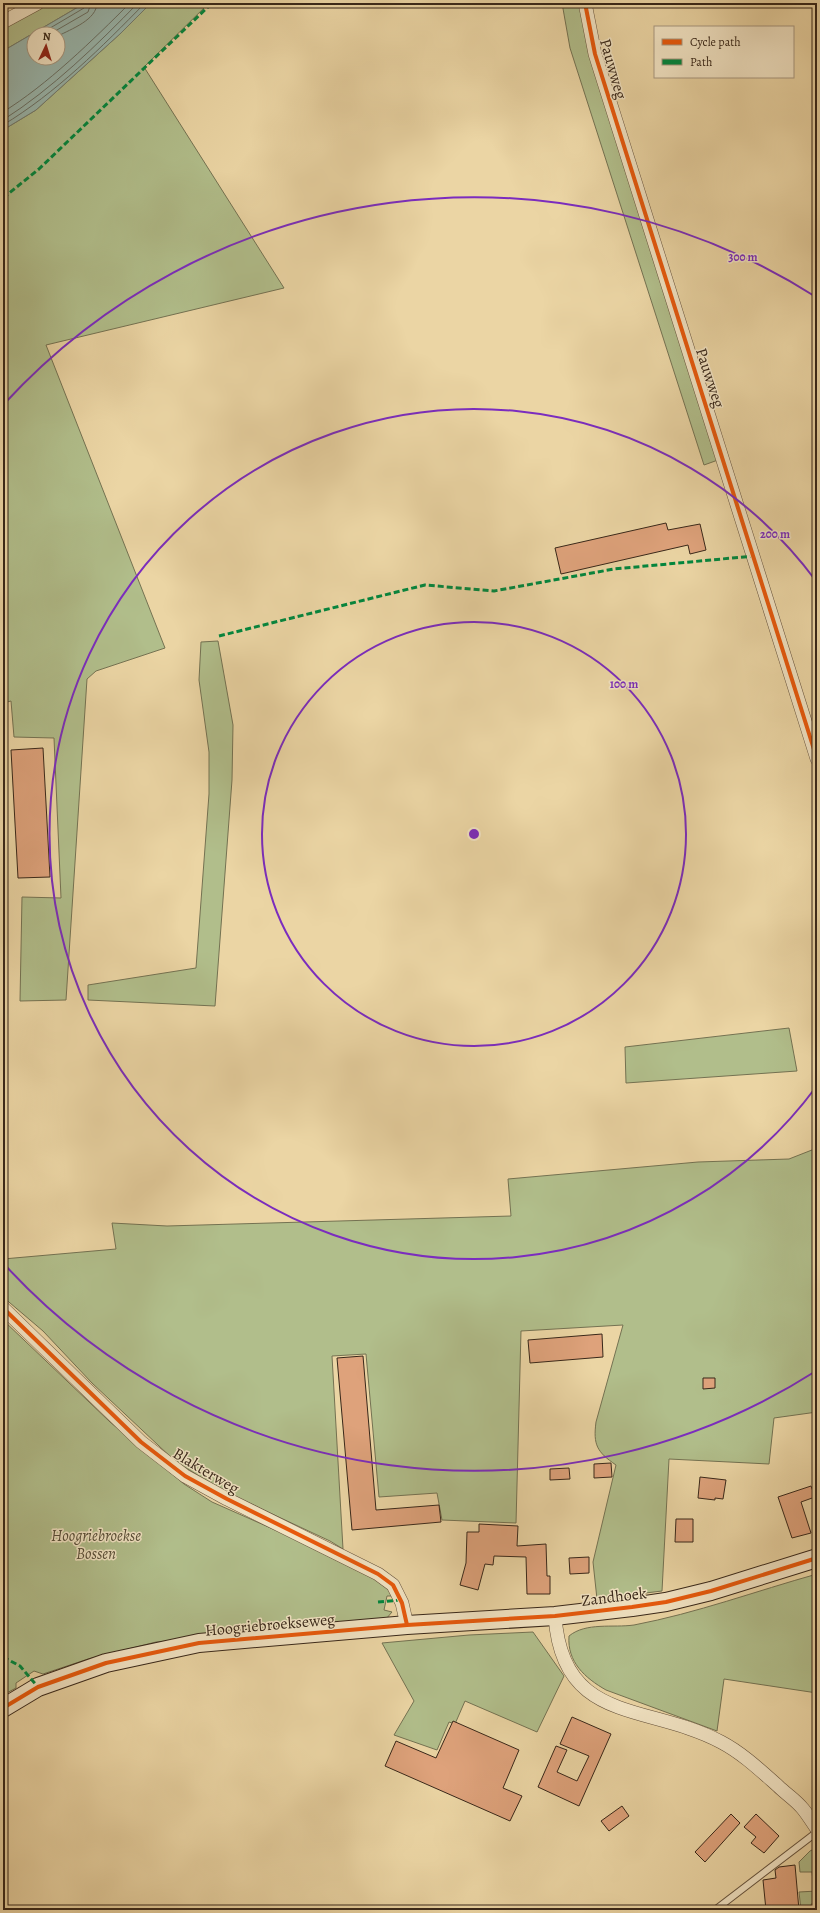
<svg xmlns="http://www.w3.org/2000/svg" width="820" height="1913" viewBox="0 0 820 1913" font-family="Alegreya,serif">
  <style>
    .green { fill: #b1be8b; stroke: #747252 }
    .water { fill: #99b7ae; stroke: #727d72; fill-rule: evenodd }
    .lines { fill: none; stroke-linecap: round; stroke-linejoin: round }
    .shore { stroke: #686f64; stroke-width: 1 }
    .building { fill: #dea27b; stroke: #382719 }
    .lane-casing { stroke: #65523c; stroke-width: 8 }
    .street-casing { stroke: #65523c; stroke-width: 14 }
    .secondary-casing { stroke: #382719; stroke-width: 20 }
    .lane { stroke: #f2e4c4; stroke-width: 6 }
    .street { stroke: #f2e4c4; stroke-width: 13 }
    .secondary { stroke: #f2e4c4; stroke-width: 18 }
    .quiet { stroke: #00873e; stroke-width: 3; stroke-dasharray: 6 3; stroke-linecap: butt }
    .cycleway-casing { stroke: #f2e4c4; stroke-width: 6 }
    .cycleway { stroke: #e8590c; stroke-width: 4 }
    .ring { fill: none; stroke: #7b2cbf; stroke-width: 2 }
    .labels { text-anchor: middle; dominant-baseline: central; stroke-width: 3; stroke-linejoin: round; paint-order: stroke }
    .street-label { font-size: 16px; fill: #382719; stroke: #f2e4c4 }
    .park-label { font-size: 16px; font-style: italic; fill: #564d36; stroke: #f2e4c4 }
    .centre { fill: #7b2cbf; stroke: #f2e4c4; stroke-width: 2 }
    .ring-label { font-size: 12px; text-anchor: middle; font-weight: bold; fill: #7b2cbf; stroke: #f2e4c4; stroke-width: 3; stroke-linejoin: round; paint-order: stroke }
  </style>
  <rect width="100%" height="100%" fill="#ebd5a4"/>
  <filter id="stains"><feTurbulence type="fractalNoise" baseFrequency=".005" numOctaves="4"/><feColorMatrix values="0 0 0 0 .2 0 0 0 0 .09 0 0 0 0 .02 0 0 0 .5 -.17"/></filter>
  <radialGradient id="worn" r=".72"><stop offset=".6" stop-color="#630" stop-opacity="0"/><stop offset="1" stop-color="#630" stop-opacity=".3"/></radialGradient>
  <path class="green" d="M48 3H85L3 51V29Z
    M151 3H209L144 67 284 288 46 345 165 648 96 671 87 679 66 1000 20 1001 22 897 61 898 54 738 14 737 11 701 3 703V130L36 110 121 33Z
    M562 3H582L718 460 704 465 570 48Z
    M218 641 233 725 232 780 215 1006 88 1000V985L196 968 209 794V752L199 680 201 642Z
    M3 835 7 940 3 943Z
    M789 1028 797 1071 626 1083 625 1047Z
    M817 1148V1412L774 1418 769 1464 669 1459 662 1591 597 1599 593 1562 616 1465C597 1452 593 1445 596 1422L623 1325 521 1331 516 1523 442 1520 437 1493 379 1497 366 1354 332 1356 343 1549 330 1541 223 1491 175 1461 92 1383 43 1331 3 1297V1259L116 1249 112 1223 167 1226 511 1216 508 1179 698 1162 789 1159Z
    M3 1320 110 1422 184 1484 212 1502 352 1564 384 1583 394 1596H387L384 1610 392 1612 386 1619 292 1630 156 1642 88 1659 43 1674 34 1671 16 1683V1688L3 1695Z
    M817 1574V1693L724 1679 717 1731 606 1690C585 1678 567 1662 569 1636 586 1622 613 1628 634 1625 697 1613 756 1591 817 1574Z
    M533 1632 564 1676 537 1732 465 1701 455 1724 449 1722 437 1750 394 1735 414 1701 382 1643 469 1635Z
    M814 1849 817 1850V1882L813 1881 812 1872H800L799 1862 810 1851Z
    M817 1891V1895L808 1910H801L799 1892Z"/>
  <path class="water" d="M85 3H151L121 33 36 110 3 130V51ZM34 34H58V58H34Z"/>
  <g class="lines">
    <path class="shore" d="M40 34 84 8 86 3
      M50 34 88 12 91 3
      M58 36C71 29 97 20 97 3
      M3 112C47 85 93 40 130 3
      M3 120C52 89 98 44 138 3
      M3 125C56 93 102 47 145 3"/>
  </g>
  <path class="building" d="M666 523 668 530 700 524 706 550 690 554 688 545 561 574 555 548Z
    M43 748 50 877 18 878 11 750Z
    M602 1334 603 1357 530 1363 528 1340Z
    M363 1356 376 1510 439 1505 441 1522 352 1530 337 1358Z
    M703 1378H715V1388L703 1389Z
    M611 1463 612 1477 594 1478V1464Z
    M569 1468 570 1479 550 1480V1469Z
    M700 1477 726 1480 723 1499 715 1498V1500L698 1498Z
    M811 1486 815 1497 801 1502 811 1533 792 1538 778 1497Z
    M676 1519H693V1542H675Z
    M479 1524 518 1526 517 1546 546 1544 547 1576H550V1594H527L526 1557 494 1556 493 1565 485 1564 478 1590 460 1585 466 1563 467 1532H479Z
    M589 1557V1573L570 1574 569 1558Z
    M572 1717 611 1734 579 1806 538 1787 556 1746 567 1750 557 1772 577 1781 589 1756 560 1744Z
    M453 1721 519 1750 503 1788 522 1796 510 1821 385 1766 396 1741 436 1758Z
    M622 1806 629 1816 609 1831 601 1821Z
    M731 1814 740 1823 705 1862 695 1852Z
    M756 1814 779 1836 764 1853 751 1843 756 1837 744 1827Z
    M795 1865 799 1910H766L763 1880 776 1878 775 1870 779 1867Z"/>
  <g class="lines">
    <g class="lane-casing">
      <path id="lane" d="M715 1910 817 1832"/>
    </g>
    <g class="street-casing">
      <path id="street" d="M585 3 595 54 817 759
        M3 22 38 3
        M3 1308 141 1442 185 1476 227 1499 378 1574 393 1585 402 1603 407 1625
        M555 1616C562 1725 648 1703 721 1742 742 1753 760 1770 778 1786 786 1794 796 1800 803 1809 808 1815 812 1822 817 1829"/>
    </g>
    <g class="secondary-casing">
      <path id="secondary" d="M3 1708 38 1687 106 1663 199 1643 407 1625 555 1616 632 1607 666 1602 711 1591 817 1558"/>
    </g>
    <use href="#lane" class="lane"/>
    <use href="#street" class="street"/>
    <use href="#secondary" class="secondary"/>
    <path class="quiet" d="M3 198 39 169 212 3
      M219 636 425 585 494 591 614 569 754 556
      M378 1602 400 1600
      M3 1657 20 1666 38 1687"/>
    <g class="cycleway-casing">
      <path id="cycleway" d="M585 3 595 54 817 759
        M3 1308 141 1442 185 1476 227 1499 378 1574 393 1585 402 1603 407 1625
        M3 1708 38 1687 106 1663 199 1643 407 1625 555 1616 632 1607 666 1602 711 1591 817 1558"/>
    </g>
    <use href="#cycleway" class="cycleway"/>
  </g>
  <g class="ring">
    <circle cx="474" cy="834" r="212"/>
    <path d="M816 1087A425 425 0 1 1 816 581"/>
    <path d="M816 1371A637 637 0 0 1 4 1264M4 404A637 637 0 0 1 816 297"/>
  </g>
  <g class="labels">
    <g class="street-label">
      <text transform="translate(613 69) rotate(74)">Pauwweg</text>
      <text transform="translate(710 378) rotate(72)">Pauwweg</text>
      <text transform="translate(206 1471) rotate(31)">Blakterweg</text>
      <text transform="translate(614 1597) rotate(-7)">Zandhoek</text>
      <text transform="translate(270 1625) rotate(-5)">Hoogriebroekseweg</text>
    </g>
    <g class="park-label">
      <text x="96" y="1536">Hoogriebroekse<tspan x="96" dy="18">Bossen</tspan></text>
    </g>
  </g>
  <circle cx="474" cy="834" r="6" class="centre"/>
  <g class="ring-label">
    <text x="743" y="261">300 m</text>
    <text x="775" y="538">200 m</text>
    <text x="624" y="688">100 m</text>
  </g>
  <rect width="820" height="1913" fill="none" stroke="#ebd5a4" stroke-width="16"/>
  <rect x="4" y="4" width="812" height="1905" fill="none" stroke="#382719" stroke-width="2"/>
  <rect x="8" y="8" width="804" height="1897" fill="none" stroke="#382719"/>
  <rect x="654" y="26" width="140" height="52" fill="#f2e4c4" stroke="#a89880"/>
  <rect x="662" y="39" width="20" height="6" fill="#e8590c" stroke="#a89880"/>
  <text x="690" y="46" font-size="12" fill="#382719">Cycle path</text>
  <rect x="662" y="59" width="20" height="6" fill="#00873e" stroke="#a89880"/>
  <text x="690" y="66" font-size="12" fill="#382719">Path</text>
  <g transform="translate(46 46) rotate(4)"><circle r="19" fill="#f2e4c4" stroke="#a89880"/>
  <path d="M0-3L7 15L0 10L-7 15Z" fill="#8f2418"/>
  <text y="-6" font-size="11" font-weight="bold" text-anchor="middle" fill="#382719">N</text>
  </g>
  <rect width="100%" height="100%" filter="url(#stains)"/>
  <rect width="100%" height="100%" fill="url(#worn)"/>
</svg>
